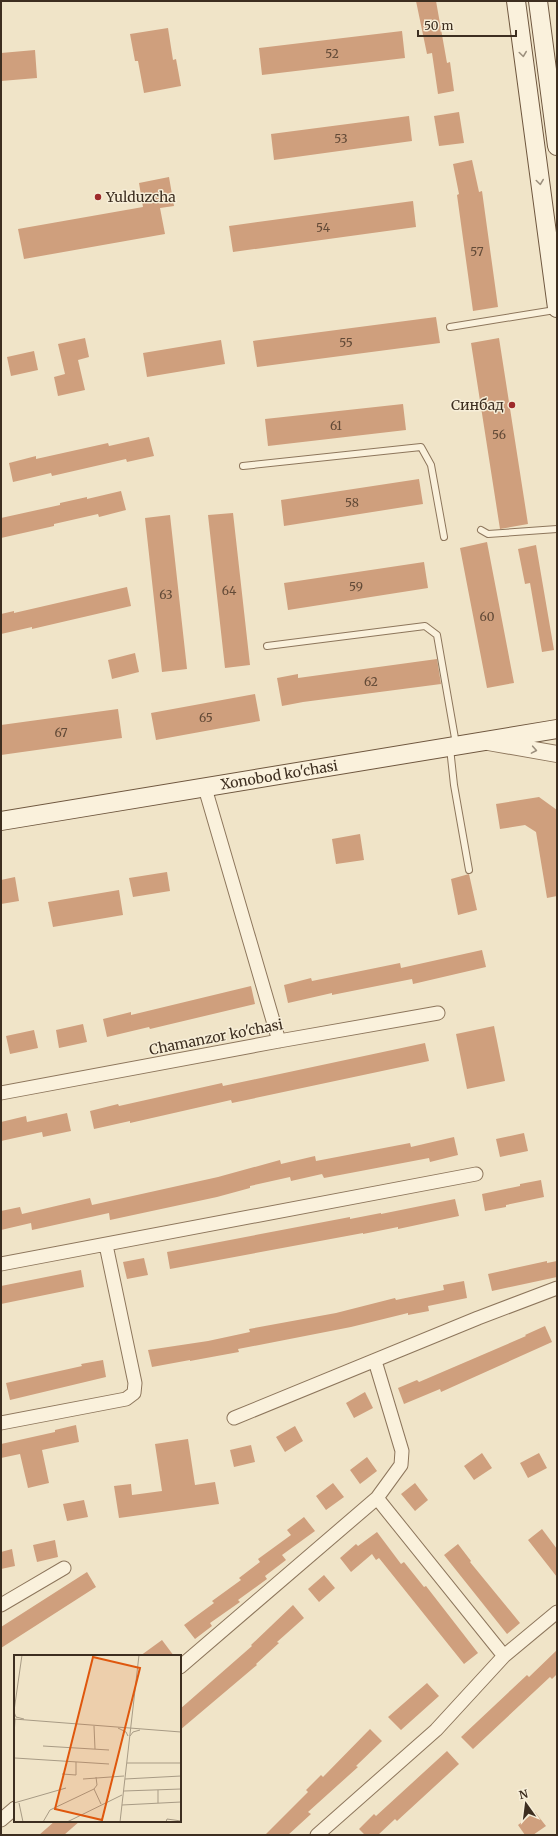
<svg xmlns="http://www.w3.org/2000/svg" width="558" height="1836" viewBox="0 0 558 1836" font-family="Merriweather,serif">
  <style>
    .building { fill: #cf9f7d }
    .lines { fill: none; stroke-linecap: round; stroke-linejoin: round }
    .service-casing { stroke: #8d765c; stroke-width: 8 }
    .minor-casing { stroke: #8d765c; stroke-width: 15 }
    .tertiary-casing { stroke: #8d765c; stroke-width: 18 }
    .secondary-casing { stroke: #6f573f; stroke-width: 20 }
    .service { stroke: #faf1dc; stroke-width: 6 }
    .minor { stroke: #faf1dc; stroke-width: 13 }
    .tertiary { stroke: #faf1dc; stroke-width: 16 }
    .secondary { stroke: #faf1dc; stroke-width: 18 }
    .oneway { stroke: #9c907e }
    .poi-dot { fill: #9e2a2b; stroke: #f7eed8; stroke-width: 1.5 }
    .labels { text-anchor: middle; dominant-baseline: central; stroke-width: 3; stroke-linejoin: round; paint-order: stroke }
    .number-label { font-size: 12px; fill: #624a37 }
    .poi-label { font-size: 14px; fill: #3d2e20; stroke: #f7eed8; text-anchor: start }
    .street-label { font-size: 14px; fill: #3d2e20; stroke: #f7eed8 }
    .inset-road { fill: none; stroke: #a89b85; stroke-width: 1 }
    .view { fill: #df570d; fill-opacity: 0.15; stroke: #df570d; stroke-width: 2 }
    .inset-edge { fill: none; stroke: #3d2e20; stroke-width: 2 }
  </style>
  <rect width="100%" height="100%" fill="#f0e4c8"/>
  <path class="building" d="M416 1H436L447 63 450 62 454 91 438 94 432 53 427 54Z
    M168 28 173 60 176 59 181 86 144 93 138 61H135L130 34Z
    M402 31 405 58 262 75 259 48Z
    M35 50 37 78 1 81V53Z
    M459 112 464 143 439 146 434 116Z
    M409 116 412 141 274 160 271 134Z
    M472 160 479 192 482 191 498 307 473 311 457 195 459 194 453 164Z
    M169 177 174 206 160 208 165 234 24 259 18 229 143 207 139 183Z
    M413 201 416 227 233 252 229 226Z
    M436 317 440 343 257 367 253 341Z
    M85 338 89 357 78 360 85 390 58 396 54 377 65 374 58 344Z
    M499 338 528 524 500 529 471 343Z
    M221 340 225 364 147 377 143 353Z
    M34 351 38 370 11 376 7 357Z
    M403 404 406 430 268 446 265 419Z
    M149 437 154 456 127 462 126 459 52 476 51 473 13 482 9 463 36 456V459L108 443 109 446Z
    M419 479 423 504 284 526 281 500Z
    M121 491 126 510 99 517 98 514 54 524V526L1 538V518L60 505V503L87 497V499Z
    M233 513 250 665 225 668 208 515Z
    M170 515 187 669 162 672 145 518Z
    M487 542 514 683 487 688 460 548Z
    M536 545 554 650 542 652 530 583 525 584 518 549Z
    M424 562 428 588 288 610 284 583Z
    M127 587 131 606 32 629V627L1 634V614L14 611V613Z
    M135 653 139 672 112 679 108 660Z
    M437 659 441 684 303 702 282 706 277 678 298 674V678Z
    M255 694 260 721 156 740 151 713Z
    M118 709 122 738 1 755V725Z
    M539 797 557 810V896L547 898 536 832 525 825 500 829 496 804Z
    M360 834 364 860 336 864 332 839Z
    M167 872 170 891 133 897 129 878Z
    M469 874 477 910 458 915 451 879Z
    M15 877 19 901 1 904V880Z
    M119 890 123 915 53 927 48 902Z
    M482 950 486 967 413 984 412 979 332 995V993L288 1003 284 985 311 978 312 981 400 963 401 968Z
    M251 986 255 1004 150 1029 149 1027 107 1037 103 1019 131 1012V1015Z
    M83 1024 87 1042 59 1048 56 1030Z
    M494 1026 505 1081 467 1089 456 1034Z
    M34 1030 38 1048 10 1054 6 1036Z
    M425 1043 429 1061 232 1103 231 1100 130 1123V1121L94 1129 90 1111 118 1104 119 1106 222 1083 223 1086Z
    M67 1113 71 1131 43 1137 42 1132 1 1141V1122L26 1116 27 1122Z
    M524 1133 528 1151 500 1157 496 1139Z
    M454 1137 458 1155 430 1162 429 1158 324 1178 322 1174 291 1181 290 1177 250 1186V1188L217 1197 110 1220 109 1213 32 1230 31 1223 1 1230V1211L20 1207 22 1214 90 1198 92 1205 218 1177 280 1160 281 1164 315 1156 316 1161 410 1143 411 1147Z
    M541 1180 544 1197 506 1205V1207L485 1211 482 1194 520 1186V1184Z
    M455 1199 459 1216 398 1229V1227L363 1234V1233L170 1269 167 1252 350 1217V1219L381 1213V1214Z
    M144 1258 148 1275 127 1279 123 1262Z
    M547 1261V1263L557 1261V1277L492 1291 488 1274Z
    M81 1270 84 1287 1 1304V1286Z
    M464 1281 467 1298 428 1306 429 1311 408 1315V1313L351 1327 238 1349 239 1352 217 1356 190 1361V1360L152 1367 148 1350 208 1341 250 1332 249 1329 336 1313 395 1298 396 1300 444 1290 443 1285Z
    M545 1326 552 1342 441 1392 440 1389 404 1404 398 1388 417 1380 419 1382 526 1336 525 1335Z
    M103 1360 106 1377 10 1400 6 1383 82 1366 81 1364Z
    M365 1392 373 1408 354 1418 346 1403Z
    M76 1425 79 1442 42 1450 49 1483 28 1488 20 1454 1 1458V1444L55 1432V1430Z
    M295 1426 303 1441 285 1452 276 1437Z
    M188 1439 195 1485 215 1482 219 1504 119 1518 114 1486 131 1484 132 1495 162 1491 155 1444Z
    M251 1445 255 1462 234 1467 230 1450Z
    M482 1453 492 1468 474 1480 464 1466Z
    M539 1453 547 1468 528 1478 520 1463Z
    M367 1457 377 1471 360 1484 350 1470Z
    M333 1483 344 1497 326 1510 316 1496Z
    M415 1483 428 1500 415 1511 401 1494Z
    M84 1500 88 1517 67 1521 63 1504Z
    M304 1517 315 1531 282 1555 286 1560 265 1576 267 1579 238 1600 240 1602 210 1623 212 1626 195 1639 184 1625 214 1603 212 1601 241 1580 239 1578 260 1562 258 1559 291 1535 287 1530Z
    M542 1529 557 1549V1577L528 1540Z
    M377 1532 401 1564 404 1562 424 1587 426 1586 478 1653 464 1664 379 1558 376 1560 372 1554 351 1572 340 1558 356 1544 358 1546Z
    M55 1540 58 1557 37 1562 33 1545Z
    M458 1544 471 1561 470 1562 520 1623 507 1634 444 1555Z
    M12 1549 15 1566 1 1569V1552Z
    M87 1572 96 1587 1 1648V1627Z
    M324 1575 335 1588 319 1602 308 1589Z
    M293 1605 304 1618 277 1642 279 1643 256 1664 257 1665 180 1730V1709L252 1646 251 1645Z
    M162 1640 174 1656H140Z
    M557 1650V1674L552 1679 550 1677 473 1749 461 1737 527 1675 529 1677Z
    M427 1683 439 1696 401 1730 388 1717Z
    M370 1729 382 1741 356 1766 358 1767 308 1812 311 1814 288 1835H265L308 1792 306 1790 321 1775 323 1777Z
    M447 1751 459 1764 397 1821 395 1819 378 1835H365L359 1829 374 1814 376 1816Z
    M535 1812 546 1826 533 1835H525L518 1825Z
    M55 1821H80L64 1835H39Z"/>
  <g class="lines">
    <g class="service-casing">
      <path id="service" d="M450 327 555 310
        M243 466 421 447 431 465 444 537
        M481 530 488 534 557 529
        M267 646 425 626 437 635 456 744
        M450 748 454 785 469 870"/>
    </g>
    <g class="minor-casing">
      <path id="minor" d="M205 788 279 1041
        M1 1093 279 1041 438 1013
        M1 1264 476 1174
        M234 1418 478 1318 557 1288
        M1 1423 126 1399 134 1393 135 1383 106 1245
        M377 1498 504 1656
        M1 1605 64 1568
        M180 1667 377 1498 401 1465 402 1451 375 1361
        M1 1820 15 1808
        M317 1835 436 1730 504 1656 557 1612"/>
    </g>
    <g class="tertiary-casing">
      <path id="tertiary" d="M488 742 557 754"/>
    </g>
    <g class="secondary-casing">
      <g id="secondary">
        <path d="M516 1 557 308"/>
        <path d="M538 1 557 146"/>
        <path id="s1" d="M1 821 557 729"/>
      </g>
    </g>
    <use href="#service" class="service"/>
    <use href="#minor" class="minor"/>
    <use href="#tertiary" class="tertiary"/>
    <use href="#secondary" class="secondary"/>
  </g>
  <defs><path id="oneway-chevron" d="M-2-3.5L2.5 0L-2 3.5" fill="none" stroke-width="1.6" stroke-linecap="round" stroke-linejoin="round"/></defs>
  <g class="oneway">
    <use href="#oneway-chevron" transform="translate(523 54) rotate(82)"/>
    <use href="#oneway-chevron" transform="translate(540 182) rotate(82)"/>
    <use href="#oneway-chevron" transform="translate(534 750) rotate(10)"/>
  </g>
  <g class="poi-dot">
    <circle cx="98" cy="197" r="4"/>
    <circle cx="512" cy="405" r="4"/>
  </g>
  <g class="labels">
    <g class="number-label">
      <text x="332" y="53">52</text>
      <text x="341" y="138">53</text>
      <text x="323" y="227">54</text>
      <text x="477" y="251">57</text>
      <text x="346" y="342">55</text>
      <text x="336" y="425">61</text>
      <text x="499" y="434">56</text>
      <text x="352" y="502">58</text>
      <text x="356" y="586">59</text>
      <text x="229" y="590">64</text>
      <text x="166" y="594">63</text>
      <text x="487" y="616">60</text>
      <text x="371" y="681">62</text>
      <text x="206" y="717">65</text>
      <text x="61" y="732">67</text>
    </g>
    <g class="poi-label">
      <text x="106" y="197">Yulduzcha</text>
      <text x="504" y="405" text-anchor="end">Синбад</text>
    </g>
    <g class="street-label">
      <text stroke="none"><textPath href="#s1" startOffset="282">Xonobod ko'chasi</textPath></text>
      <text transform="translate(216 1037) rotate(-11)">Chamanzor ko'chasi</text>
    </g>
  </g>
  <g transform="translate(14 1655)">
    <rect width="167" height="167" fill="#f0e4c8"/>
    <path class="inset-road" d="M0 56 8 0M0 57 2 62 10 64M0 64 167 77M80 71 81 94M104 73 112 77 114 81M0 81 1 64M116 81 119 77 126 75M0 84V133M29 91 95 95M1 103 95 109M113 108H167M48 119 62 120V107M69 124 110 121M111 124 167 121M80 134 87 149M144 135V148M110 136 167 134M0 148 52 133M5 148 9 167M108 150 167 147M29 167 36 155 80 134 83 130 82 122M53 167 108 140M106 167 125 0M152 167 153 164 167 166"/>
    <path class="view" d="M79 2 126 13 88 165 41 154Z"/>
    <rect width="167" height="167" class="inset-edge"/>
  </g>
  <rect width="558" height="1836" fill="none" stroke="#3d2e20" stroke-width="4"/>
  <g transform="translate(526 1804) rotate(346)" stroke="#f7eed8" stroke-width="3" paint-order="stroke">
  <path d="M0-3L7 15L0 10L-7 15Z" fill="#3d2e20"/>
  <text y="-6" font-size="11" font-weight="bold" text-anchor="middle" fill="#3d2e20">N</text>
  </g>
  <path d="M418 30v6h98v-6" fill="none" stroke="#3d2e20" stroke-width="2"/>
  <text x="424" y="30" font-size="12" fill="#3d2e20" stroke="#f7eed8" stroke-width="3" paint-order="stroke">50 m</text>
</svg>
